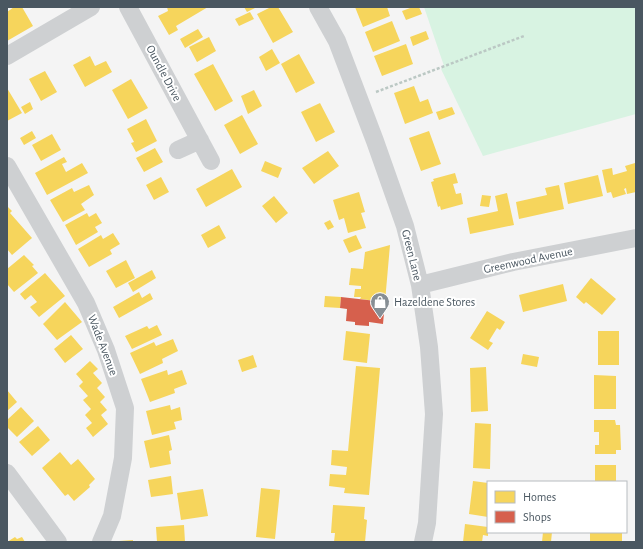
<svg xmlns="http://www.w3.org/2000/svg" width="643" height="549" viewBox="0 0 643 549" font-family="'Alegreya Sans',sans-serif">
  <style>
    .green { fill: #d8f3e2 }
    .homes { fill: #f6d55c }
    .shops { fill: #d6604d }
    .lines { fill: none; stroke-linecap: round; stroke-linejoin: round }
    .path { stroke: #bbc8c4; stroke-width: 2.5; stroke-dasharray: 3 2; stroke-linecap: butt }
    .street { stroke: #ced0d2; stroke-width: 18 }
    .labels { text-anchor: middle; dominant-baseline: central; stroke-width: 4; stroke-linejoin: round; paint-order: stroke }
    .street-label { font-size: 12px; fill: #4a5761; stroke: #fff }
    .poi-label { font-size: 12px; fill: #4a5761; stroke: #fff; text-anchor: start }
  </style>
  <rect width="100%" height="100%" fill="#f4f4f4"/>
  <path class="green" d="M424 7H636V114L483 156 441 69 444 66Z"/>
  <path class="homes" d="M14 7H22L33 26 7 41V12Z
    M167 7H208L176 26 178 30 169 35 158 16 168 11Z
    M244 7H257L247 12Z
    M271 7H278L293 32 273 43 257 14Z
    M355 7H387L390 16 363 27Z
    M413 7H419L422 14 406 20 402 11Z
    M250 12 254 19 239 26 235 19Z
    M392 21 400 41 373 52 365 32Z
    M198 29 203 37 185 48 180 39Z
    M426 31 429 39 413 46 410 37Z
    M209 37 216 51 197 62 189 47Z
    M406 44 413 64 382 76 374 56Z
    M272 49 280 63 266 71 259 57Z
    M299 54 315 83 296 93 281 64Z
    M90 56 95 66 106 61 112 72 85 87 73 65Z
    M213 64 233 101 215 111 194 74Z
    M45 71 57 92 41 101 29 79Z
    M131 79 148 108 128 119 112 90Z
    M414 86 420 102 428 99 433 113 405 124 394 93Z
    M7 88 22 113 7 121Z
    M254 90 262 106 248 114 241 96Z
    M30 102 33 109 25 114 21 107Z
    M320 103 335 132 316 142 301 112Z
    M452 107 455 114 439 120 436 112Z
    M242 115 258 144 240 154 224 125Z
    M146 119 157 141 136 152 131 143 134 142 127 129Z
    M32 131 36 138 24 145 20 138Z
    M429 131 441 164 421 171 409 138Z
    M52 134 61 150 41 161 32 145Z
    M155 148 163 162 144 172 136 158Z
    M328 151 339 166 314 184 302 168Z
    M64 157 67 162 62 164 66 172 82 163 88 173 47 195 35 173Z
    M265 161 282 168 278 178 261 171Z
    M635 163 636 192 627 194 626 188 624 189 626 194 613 198 611 192 607 193 602 170 612 168 613 175 627 171 625 166Z
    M232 169 242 187 206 207 196 189Z
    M455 173 458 183 453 184 456 194 461 193 463 204 441 210 440 206 438 207 431 182 434 181 433 179Z
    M598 175 603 196 568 204 564 183Z
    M161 177 169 192 154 200 146 185Z
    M89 185 94 195 81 204 85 210 63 222 50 200 72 188 74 192Z
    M559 185 564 209 519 219 516 202 547 195 545 188Z
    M359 192 365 212 361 213 366 228 348 233 344 218 339 220 333 200Z
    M507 193 514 225 470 234 467 218 498 211 495 196Z
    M482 195 491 196 489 207 480 206Z
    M274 196 288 213 276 223 262 206Z
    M7 206 12 211 10 213 32 238 12 255 7 249Z
    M87 213 89 217 96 213 102 223 95 227 98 232 76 245 65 225Z
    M330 220 334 227 328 230 324 223Z
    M219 225 226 238 208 248 201 235Z
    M113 233 120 244 110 250 112 254 89 267 78 249 101 235 103 239Z
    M356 235 362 248 349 253 343 240Z
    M390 245 385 302 360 299 361 297H354L355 289H361V286L349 285 351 268 363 269 365 252Z
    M24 255 34 265 32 266 38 273 14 292 7 284V269Z
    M126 260 135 278 116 288 106 271Z
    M152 270 156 278 133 292 128 283Z
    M45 273 65 296 39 317 30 307 37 302 31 295 25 300 20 294Z
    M591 278 616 299 602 315 586 302 584 304 576 297Z
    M563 284 567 301 523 312 519 295Z
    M139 292 142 298 150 293 153 299 119 318 113 307Z
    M325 296 341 297 340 308 324 307Z
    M65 302 82 322 57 340 43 324Z
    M487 311 505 322 500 330 497 328 489 341 493 343 488 350 470 338Z
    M157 325 162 335 132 349 125 336 147 326 149 329Z
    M346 331 370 334 367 363 343 360Z
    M598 331H619V365H598Z
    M71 335 83 349 65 363 54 349Z
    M173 339 178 351 162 359 163 363 140 374 130 353 154 342 156 346Z
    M523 354 539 357 537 367 521 364Z
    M253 355 257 367 242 372 238 360Z
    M90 361 98 369 93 373 102 383 97 388 105 397 100 402 107 410 101 415 108 424 93 437 86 428 92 423 85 415 91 409 83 400 88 396 79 386 83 382 76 374Z
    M356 366 380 368 369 495 344 493 345 488 329 486 330 474 346 475 347 467 331 465 332 450 348 451Z
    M486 367 488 411 471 412 470 368Z
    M167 370 168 375 182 370 187 384 174 389 175 393 150 402 141 379Z
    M594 375 616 376V409H594Z
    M7 390 17 402 7 411Z
    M170 405 171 410 180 407 182 420 174 422 176 429 152 435 146 411Z
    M21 407 34 421 17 437 7 427V420Z
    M594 420H615L616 425H620L621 450H616V454H595V445H599V432H594Z
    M475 423 491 424 490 469 473 468Z
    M38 426 50 440 32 456 19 442Z
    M169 435 172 450 169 451 171 464 150 468 144 441Z
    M60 452 71 465 78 459 95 479 89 485 90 487 74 501 68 494 65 496 42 468Z
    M595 465H616V482H595Z
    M171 476 173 494 151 497 148 480Z
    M473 481 488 483V517L469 514Z
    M261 488 280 490 275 539 256 537Z
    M203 489 208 516 181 520 177 493Z
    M333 505 365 507 364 519 367 520 365 542H334L335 533H331Z
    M465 524 488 527V536L483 535 482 542H463Z
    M184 525 185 542H157L156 527Z
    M543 532H552L551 542H542Z
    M590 532H622V542H590Z
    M15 537 17 539 22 537 25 542H7Z
    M133 540V542H119V541Z"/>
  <path class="shops" d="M341 297 385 302 383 324 369 322V326L355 325V322L346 321 347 309 340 308Z"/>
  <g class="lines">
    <path class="path" d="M376 92 524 36"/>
    <path class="street" d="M128 7 211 161
      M318 7 337 41 375 141 405 226 420 285 429 347 434 414 427 523 423 542
      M7 56 91 7
      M178 150 200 140
      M7 166 86 303 106 350 125 408 123 458 112 516 101 542
      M420 285 513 262 636 238
      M7 473 58 542"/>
  </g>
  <defs>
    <g id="shop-pin" transform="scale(1)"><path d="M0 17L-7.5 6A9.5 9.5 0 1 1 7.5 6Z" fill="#868e94" stroke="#fff"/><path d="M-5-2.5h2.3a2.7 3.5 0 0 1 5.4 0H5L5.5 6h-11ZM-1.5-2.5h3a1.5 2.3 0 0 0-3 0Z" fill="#fff"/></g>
  </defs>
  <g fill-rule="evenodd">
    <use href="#shop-pin" x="380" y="302"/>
  </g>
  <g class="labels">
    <g class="street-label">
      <text transform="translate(164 73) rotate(62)">Oundle Drive</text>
      <text transform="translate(412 255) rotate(76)">Green Lane</text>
      <text transform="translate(528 260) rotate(-12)">Greenwood Avenue</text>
      <text transform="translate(103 345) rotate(69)">Wade Avenue</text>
    </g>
    <g class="poi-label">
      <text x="394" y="302">Hazeldene Stores</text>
    </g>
  </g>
  <rect width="643" height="549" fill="none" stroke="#4a5761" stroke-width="16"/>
  <rect x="487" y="481" width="140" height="52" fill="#ffffff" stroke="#b7bcc0"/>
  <rect x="495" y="491" width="20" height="12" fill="#f6d55c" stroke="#b7bcc0"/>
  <text x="523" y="501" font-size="12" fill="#4a5761">Homes</text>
  <rect x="495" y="511" width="20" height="12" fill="#d6604d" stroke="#b7bcc0"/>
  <text x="523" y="521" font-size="12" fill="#4a5761">Shops</text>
</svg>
